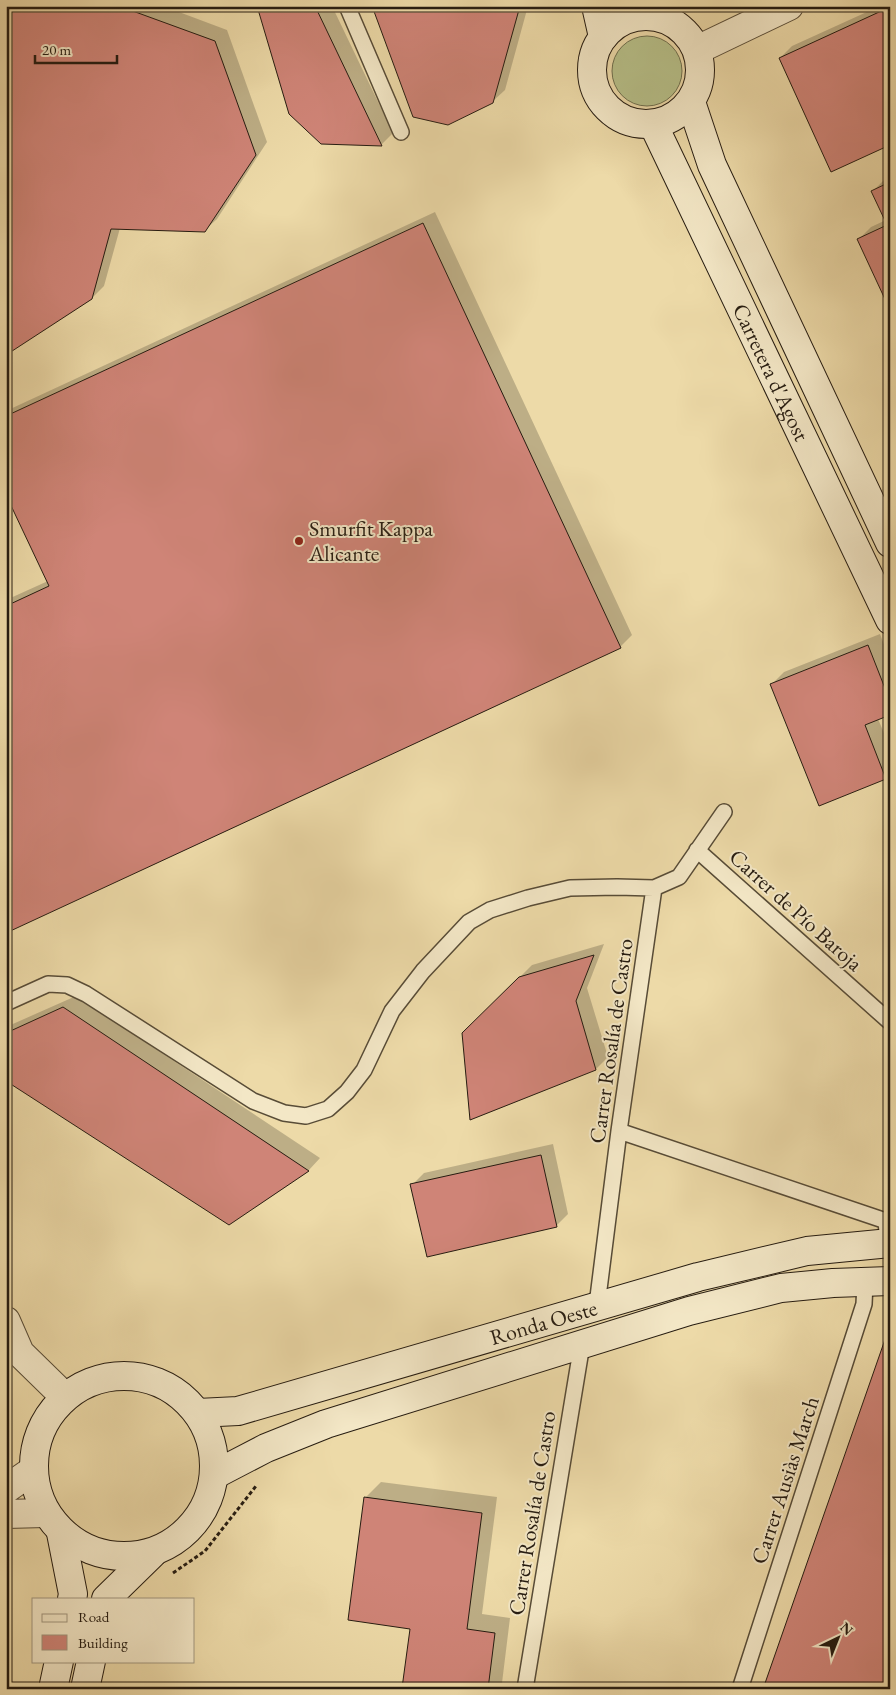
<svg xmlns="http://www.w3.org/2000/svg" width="896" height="1695" viewBox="0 0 896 1695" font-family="'EB Garamond',serif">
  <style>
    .green { fill: #b7c089; stroke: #6e6e4d }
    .shadow { fill: #0003 }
    .building { fill: #cf8477; stroke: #261c11 }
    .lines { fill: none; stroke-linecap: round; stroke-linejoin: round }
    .service-casing { stroke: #584c37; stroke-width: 18 }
    .minor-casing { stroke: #584c37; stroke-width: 30 }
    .tertiary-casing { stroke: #584c37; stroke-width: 30 }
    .secondary-casing { stroke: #261c11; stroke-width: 30 }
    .path { stroke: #261c11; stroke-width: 3; stroke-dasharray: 4 2.5; stroke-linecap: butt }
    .service { stroke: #f3e7c6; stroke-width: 15 }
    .minor { stroke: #f3e7c6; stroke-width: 28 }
    .tertiary { stroke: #f3e7c6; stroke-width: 28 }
    .secondary { stroke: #f3e7c6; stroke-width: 28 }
    .poi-dot { fill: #8f2418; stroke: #f3e7c6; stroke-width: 2 }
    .labels { text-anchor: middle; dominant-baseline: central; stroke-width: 4; stroke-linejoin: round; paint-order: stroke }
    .street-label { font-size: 22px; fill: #261c11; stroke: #f3e7c6 }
    .poi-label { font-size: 22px; fill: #261c11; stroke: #f3e7c6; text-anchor: start }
  </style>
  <rect width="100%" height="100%" fill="#eddaa8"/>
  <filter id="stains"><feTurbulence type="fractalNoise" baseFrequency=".004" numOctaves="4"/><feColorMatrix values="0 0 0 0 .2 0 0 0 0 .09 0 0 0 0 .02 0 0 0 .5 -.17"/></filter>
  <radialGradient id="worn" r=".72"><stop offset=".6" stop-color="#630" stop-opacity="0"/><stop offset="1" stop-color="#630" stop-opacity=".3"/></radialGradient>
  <path class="green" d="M612 71a35 35 0 1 1 70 0a35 35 0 1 1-70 0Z"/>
  <path class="shadow" d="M6 6H163L227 30 267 142 217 219 204 231 120 228 104 286 92 298Z
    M258 6H332L393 133 381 145Z
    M373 6H528L505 90 492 102Z
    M880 6H890V143L780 58 792 46Z
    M890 177V307L859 239 871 227 886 220 873 191 885 179Z
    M435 212 632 635 620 647 6 931V600L48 581 6 492V411Z
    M880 634 890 660V714L878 719 890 747V773L885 778 772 684 784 672Z
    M604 944 587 988 608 1057 596 1069 463 1034 532 965Z
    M76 996 320 1158 309 1170 229 1223 6 1079V1027Z
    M553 1144 568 1214 556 1226 412 1185 424 1173Z
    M381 1482 497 1497 482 1614 510 1618 502 1683 496 1689H416L404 1687 411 1628 365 1498Z"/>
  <path class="building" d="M6 6H119L215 41 256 155 205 232 111 229 92 299 6 355Z
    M257 6H315L382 146 321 144 289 114Z
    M372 6H470L475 11 482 6H520L493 103 448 125 413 117Z
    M890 7V145L831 172 779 58Z
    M890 182V310L857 239 887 225 871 191Z
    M423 223 621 648 6 933V606L49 586 6 495V416Z
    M868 645 890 701V715L865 725 886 779 819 806 770 684Z
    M594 955 576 1001 596 1070 470 1120 462 1033 519 977Z
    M63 1007 309 1171 229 1225 6 1081V1033Z
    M541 1155 557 1227 427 1257 410 1184Z
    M890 1326V1689H763L889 1328Z
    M364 1497 482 1513 467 1629 495 1633 488 1689 402 1688 410 1629 348 1620Z"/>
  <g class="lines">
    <g class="service-casing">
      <path id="service" d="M347 6 401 132
        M697 850 890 1022
        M6 1003 48 984 67 985 86 994 253 1101 284 1113 306 1116 328 1109 347 1092 364 1070 392 1011 423 971 469 922 490 910 528 898 570 888 617 887 654 888
        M619 1131 886 1221 888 1243
        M597 1305 619 1131 654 888 679 877 724 812
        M525 1689 582 1344
        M740 1689 864 1304 865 1283"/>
    </g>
    <g class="minor-casing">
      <path id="minor" d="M697 50 789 6
        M6 1321 20 1353 65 1397"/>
    </g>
    <g class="tertiary-casing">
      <path id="tertiary" d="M6 1489 32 1471
        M6 1514 45 1513"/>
    </g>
    <g class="secondary-casing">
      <g id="secondary">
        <path d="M596 6 603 37"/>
        <circle cx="646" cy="70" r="54"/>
        <path d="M691 102 712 165 890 543"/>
        <path id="s1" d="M653 124 890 620"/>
        <circle cx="124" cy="1466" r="90"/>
        <path id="s2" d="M198 1413 238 1411 698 1277 807 1251 890 1243"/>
        <path d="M216 1474 266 1448 326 1424 689 1311 781 1288 833 1283 890 1281"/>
        <path d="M61 1533 73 1594 72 1599"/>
        <path d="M106 1599 152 1554"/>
        <path d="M53 1689 59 1661"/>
        <path d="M85 1689 91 1661"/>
      </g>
    </g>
    <path class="path" d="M173 1573 205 1551 256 1486"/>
    <use href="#service" class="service"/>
    <use href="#minor" class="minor"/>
    <use href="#tertiary" class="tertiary"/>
    <use href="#secondary" class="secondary"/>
  </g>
  <circle class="poi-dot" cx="299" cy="541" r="5"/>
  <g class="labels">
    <g class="street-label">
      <text stroke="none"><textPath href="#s1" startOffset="275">Carretera d'Agost</textPath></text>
      <text transform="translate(796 910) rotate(42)">Carrer de Pío Baroja</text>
      <text transform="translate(611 1041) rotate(-82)">Carrer Rosalía de Castro</text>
      <text stroke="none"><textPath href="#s2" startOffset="358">Ronda Oeste</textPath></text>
      <text transform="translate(785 1480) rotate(-72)">Carrer Ausiàs March</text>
      <text transform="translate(532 1513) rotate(-81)">Carrer Rosalía de Castro</text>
    </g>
    <g class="poi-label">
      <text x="309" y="528">Smurfit Kappa<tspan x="309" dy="25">Alicante</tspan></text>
    </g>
  </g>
  <rect width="896" height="1695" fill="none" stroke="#eddaa8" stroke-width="25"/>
  <rect x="8" y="8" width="881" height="1680" fill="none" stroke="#261c11" stroke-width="2.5"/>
  <rect x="12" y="12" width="871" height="1670" fill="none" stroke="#261c11"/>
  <rect x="32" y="1598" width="162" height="65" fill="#f3e7c6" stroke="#a1967e"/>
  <rect x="42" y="1614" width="25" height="8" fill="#f3e7c6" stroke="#a1967e"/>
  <text x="78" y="1622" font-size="15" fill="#261c11">Road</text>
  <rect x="42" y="1635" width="25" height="15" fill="#cf8477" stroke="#a1967e"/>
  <text x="78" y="1648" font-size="15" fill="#261c11">Building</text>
  <g transform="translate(838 1638) rotate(43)" stroke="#f3e7c6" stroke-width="4" paint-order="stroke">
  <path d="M0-4L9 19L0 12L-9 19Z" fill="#261c11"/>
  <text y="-8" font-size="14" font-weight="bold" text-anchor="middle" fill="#261c11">N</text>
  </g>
  <path d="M35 55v8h82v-8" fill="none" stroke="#261c11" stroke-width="2.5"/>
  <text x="42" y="55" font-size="15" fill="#261c11" stroke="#f3e7c6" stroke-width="4" paint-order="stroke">20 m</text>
  <rect width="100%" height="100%" filter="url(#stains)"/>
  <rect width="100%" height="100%" fill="url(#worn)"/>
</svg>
